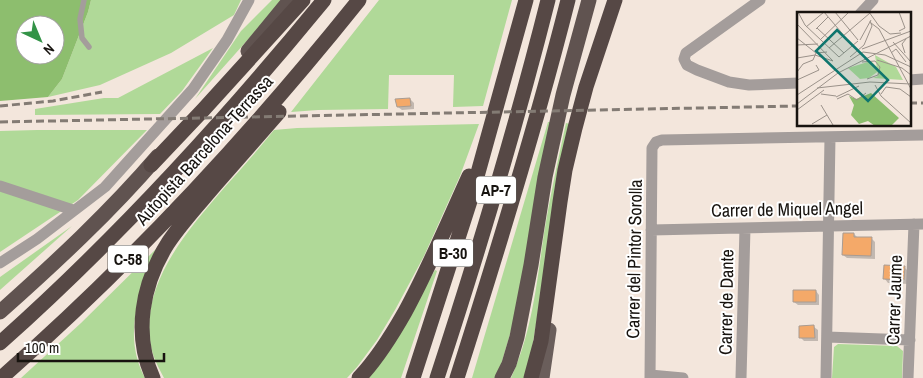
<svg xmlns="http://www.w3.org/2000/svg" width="923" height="378" viewBox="0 0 923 378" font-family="'Archivo Narrow',sans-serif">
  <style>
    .green { fill: #b0d998 }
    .forest { fill: #8dbe6e; fill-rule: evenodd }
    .shadow { fill: #0003 }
    .building { fill: #f4a969; stroke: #a89c93 }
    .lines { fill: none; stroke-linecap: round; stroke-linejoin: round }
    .service { stroke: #a49d9b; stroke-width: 5.5 }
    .minor { stroke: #a49d9b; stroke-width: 11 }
    .primary { stroke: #6a5e5b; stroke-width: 15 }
    .trunk { stroke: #605350; stroke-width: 15 }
    .motorway { stroke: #564845; stroke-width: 15 }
    .rail { stroke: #837b74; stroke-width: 3; stroke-dasharray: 8 4; stroke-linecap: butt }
    .labels { text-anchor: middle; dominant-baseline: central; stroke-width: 4; stroke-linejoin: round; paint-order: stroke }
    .shield { fill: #fff; stroke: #5d5a57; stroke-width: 1 }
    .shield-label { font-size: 16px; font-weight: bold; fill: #17130f }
    .street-label { font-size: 18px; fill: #17130f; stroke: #fff }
    .inset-road { fill: none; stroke: #9b928a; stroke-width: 1 }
    .view { fill: #0f766e; fill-opacity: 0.15; stroke: #0f766e; stroke-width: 2.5 }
    .inset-edge { fill: none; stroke: #17130f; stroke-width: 2.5 }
  </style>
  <rect width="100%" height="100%" fill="#f3e6dc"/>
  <path class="green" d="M91 0H241L234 15 171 53 100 85 48 97 62 79 88 12Z
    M272 0H281L267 18 195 99 241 31Z
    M379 0H512L483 106 453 107 454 75H389L388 109 318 110 291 112Z
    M213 48 182 91 160 114 35 115V109L104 98H118Z
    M548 122H553L522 294 497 378H472Z
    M566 123 570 124 531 354 524 378H511C532 332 537 282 544 233 550 196 558 160 566 123Z
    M479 124 460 176 424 256 395 310 377 340 357 367 347 378H164C159 368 153 358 151 346 139 285 187 231 224 188 241 169 258 150 274 130L297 128Z
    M37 130H147L78 200 0 252V131Z
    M72 226 0 290V277Z
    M158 247C141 291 121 332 145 378H21L81 323Z
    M435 270 437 271 401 378H365L415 305Z
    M838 344 897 346 903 351 902 378H832L834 347Z"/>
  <path class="forest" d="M0 0H91L88 12 62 79 48 97 0 101ZM25 25H55V55H25Z"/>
  <path class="shadow" d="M410 99 414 103V109L402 110 398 107Z
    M854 234 858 238H871L875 242V259L847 258 843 255Z
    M904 267 908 271V284L888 283 885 279Z
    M816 291 819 295V305H798L794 302Z
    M814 327 818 330V341H804L800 337Z"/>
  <path class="building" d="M410 98 411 106 397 107 395 99Z
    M843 233H854V237H872L871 256 842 255Z
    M884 265 905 266 904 280 883 279Z
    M793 290H816V302H793Z
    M814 325 815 338H799V326Z"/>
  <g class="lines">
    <path class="service" d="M84 0 80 19 82 38 89 47"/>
    <path class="minor" d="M760 0 686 53 684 59 687 65 697 70 729 82 749 85 798 83
      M860 14 873 0
      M909 80 923 79
      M0 186 73 210
      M651 230 923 224
      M0 263 37 239 105 187 193 89 227 40 249 0
      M827 337 910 340
      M650 375 683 378
      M650 378 652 148 656 142 662 140 923 135
      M741 378 745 228
      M826 378 830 137
      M908 378 914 224"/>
    <path class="primary" d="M542 378 549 330"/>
    <path class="trunk" d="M248 51 290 0
      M0 312C55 263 110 212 158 156
      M502 378 509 364 517 337 531 265 545 177 563 95 589 0"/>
    <path class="motorway" d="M151 165 204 109 303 0
      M0 343C118 238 224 122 324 0
      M1 378C132 263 250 136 359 0
      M153 378C133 334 142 284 168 243 182 222 200 203 216 184 237 160 258 136 279 112
      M359 378C378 358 392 335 405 312 429 268 448 222 469 176
      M413 378 471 198 526 0
      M437 378C478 253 516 127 548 0
      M457 378C497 253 536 127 568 0
      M531 378 541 341 560 202 565 170 575 128 586 87 615 0"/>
    <path class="rail" d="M909 103H923
      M0 106 53 101 102 92
      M0 122 798 106"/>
  </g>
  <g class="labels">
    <g class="shield">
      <rect x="476" y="176.5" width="40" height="27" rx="4"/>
      <rect x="433" y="239.5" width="40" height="27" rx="4"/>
      <rect x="108" y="245.5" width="40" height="27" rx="4"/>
    </g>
    <g class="shield-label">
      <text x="496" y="190">AP-7</text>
      <text x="453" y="253">B-30</text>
      <text x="128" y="259">C-58</text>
    </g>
    <g class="street-label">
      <text transform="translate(204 150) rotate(-48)">Autopista Barcelona-Terrassa</text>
      <text transform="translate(787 209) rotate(-1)">Carrer de Miquel Angel</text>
      <text transform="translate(634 259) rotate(-89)">Carrer del Pintor Sorolla</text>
      <text transform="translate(894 300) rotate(-88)">Carrer Jaume</text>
      <text transform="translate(726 302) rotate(-89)">Carrer de Dante</text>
    </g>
  </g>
  <g transform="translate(797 12)">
    <rect width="114" height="114" fill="#f3e6dc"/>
    <path d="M78 43 99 55 106 68 76 66 81 64ZM74 49 83 58 72 66 63 67 51 56Z" fill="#b0d998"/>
    <path d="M74 81 102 106 94 114H78L71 109 62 112 54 103 57 93 52 84 59 87Z" fill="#8dbe6e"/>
    <path class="inset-road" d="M1 0 8 13 42 45 61 29M27 0 55 33M38 0 61 28M72 0 82 14M74 11 82 17 114 77M0 12 36 49M82 14 93 22 104 21M9 15 27 0M20 16 47 41M19 17 31 5M102 19 108 16 102 0M0 26 19 41 30 40M23 28 52 0M63 28 74 8M96 30 114 50M0 33 21 32M32 36 73 1M65 37 114 19M94 41 99 37 109 50M108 41 105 32 109 27M53 45 67 33 75 14 73 9M0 46 18 43 36 49M80 48 105 56 114 63M65 50 78 49 83 55 81 63 70 67M0 60 6 52 16 48 19 41M0 68 22 58 19 53M78 73 84 84 114 111M20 76 73 70 114 72M24 82 39 84M84 82 89 75 103 77 114 85M0 83 66 40 88 43 114 55M39 85 62 74M40 87 51 82 60 88 69 81M0 92 41 61 114 24M24 93 36 113M0 98 27 78M15 112 30 103"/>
    <path class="view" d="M40 18 91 68 71 89 19 39Z"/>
    <rect width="114" height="114" class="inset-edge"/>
  </g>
  <g transform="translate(40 40) rotate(136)"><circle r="24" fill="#ffffff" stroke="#a2a19f"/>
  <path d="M0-4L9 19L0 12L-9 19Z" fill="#339347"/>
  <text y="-8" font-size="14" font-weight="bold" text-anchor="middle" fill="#17130f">N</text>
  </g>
  <path d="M18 353v8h146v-8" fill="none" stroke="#17130f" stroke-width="2.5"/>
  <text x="25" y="353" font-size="15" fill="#17130f" stroke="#ffffff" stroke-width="4" paint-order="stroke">100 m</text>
</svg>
